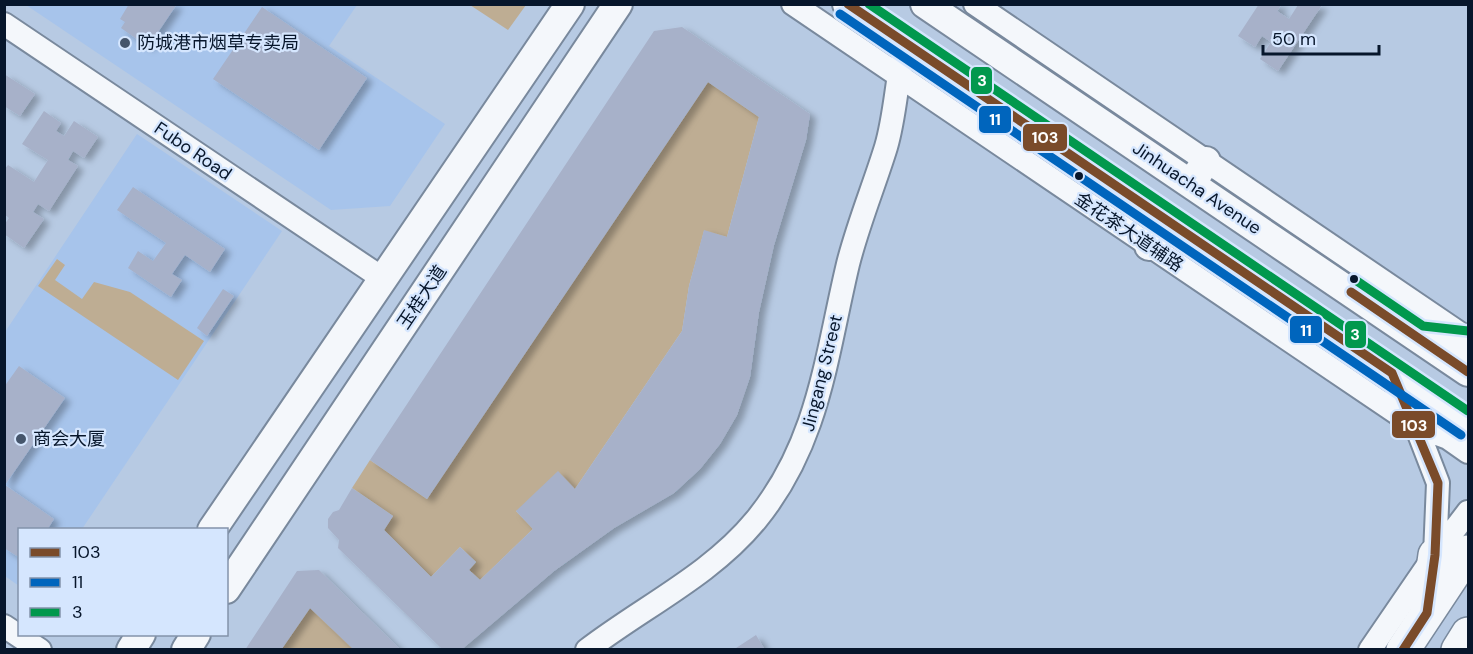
<svg xmlns="http://www.w3.org/2000/svg" width="1473" height="654" viewBox="0 0 1473 654" font-family="'DM Sans','Noto Sans SC',sans-serif">
  <style>
    .built { fill: #a7c4eb }
    .green { fill: #bead93 }
    .building { fill: #a7b1c9; filter: url(#shadow) }
    .lines { fill: none; stroke-linecap: round; stroke-linejoin: round }
    .minor-casing { stroke: #79899d; stroke-width: 26 }
    .major-casing { stroke: #79899d; stroke-width: 32 }
    .highway-casing { stroke: #79899d; stroke-width: 36 }
    .minor { stroke: #f4f7fb; stroke-width: 22 }
    .major { stroke: #f4f7fb; stroke-width: 28 }
    .highway { stroke: #f4f7fb; stroke-width: 33 }
    .bus-1-casing { stroke: #d5e6fe; stroke-width: 14 }
    .bus-2-casing { stroke: #d5e6fe; stroke-width: 14 }
    .bus-3-casing { stroke: #d5e6fe; stroke-width: 14 }
    .bus-1 { stroke: #7a4b2a; stroke-width: 9 }
    .bus-2 { stroke: #0065bd; stroke-width: 9 }
    .bus-3 { stroke: #01984d; stroke-width: 9 }
    .poi-dot { fill: #45556b; stroke: #d5e6fe; stroke-width: 2 }
    .bus-dot { fill: #07162b; stroke: #d5e6fe; stroke-width: 2 }
    .labels { text-anchor: middle; dominant-baseline: central; stroke-width: 4.5; stroke-linejoin: round; paint-order: stroke }
    .poi-label { font-size: 18px; fill: #07162b; stroke: #d5e6fe; text-anchor: start }
    .street-label { font-size: 18px; fill: #07162b; stroke: #d5e6fe }
    .line-badge { stroke: #d5e6fe; stroke-width: 2 }
    .badge-label { font-size: 16px; text-anchor: middle; font-weight: bold; fill: #fff }
  </style>
  <defs>
    <filter id="shadow"><feDropShadow dx="6" dy="4" stdDeviation="3" flood-color="#0004"/></filter>
  </defs>
  <rect width="100%" height="100%" fill="#b7cae3"/>
  <path class="built" d="M26 5H357L329 46 445 124 390 206 331 210Z
    M137 134 282 231 82 529 20 530 19 586 5 576V332Z"/>
  <path class="green" d="M470 5H526L508 30Z
    M708 82 759 117 727 237 704 231 689 286 682 331 575 489 516 511 533 529 480 580 469 570 476 562 460 547 431 577 384 530 393 516 352 488 370 460 427 499Z
    M57 259 65 265 55 280 82 299 94 282 130 292 204 341 178 380 38 286Z
    M310 608 354 649 281 650Z"/>
  <path class="building" d="M129 4H177L148 47 121 28 125 22 120 19Z
    M1259 4H1282L1277 11 1289 19 1298 5H1322L1278 71 1260 59 1271 42 1262 36 1255 47 1238 36Z
    M262 7 367 78 319 150 213 79Z
    M682 27 810 114 806 140 774 245 759 312 750 377 737 415 720 444 700 469 674 493 614 528 554 571 461 650H443L338 548 339 540 328 528V519L333 512 339 510 352 488 393 516 384 530 431 577 460 547 476 562 469 570 480 580 533 529 516 511 558 471 575 489 682 331 689 286 704 230 727 237 759 117 708 82 427 499 370 460 654 31Z
    M4 74 35 94 20 116 4 106Z
    M44 111 61 123 56 131 64 136 74 121 98 137 84 158 73 151 68 160 78 166 49 211 38 204 33 212 44 219 24 248 4 234V225L9 218 4 214V170L8 165 34 182 48 160 22 144Z
    M133 187 225 249 210 272 185 255 172 274 182 280 171 297 128 268 138 251 153 261 166 243 117 210Z
    M223 289 234 296 207 336 197 328Z
    M19 366 65 398 5 485 54 519 47 530H20V558L4 548V387Z
    M319 570 401 650H354L310 608 281 650H245L297 571Z
    M756 635 765 650H733Z"/>
  <g class="lines">
    <g class="minor-casing">
      <path id="minor" d="M793 4 1416 426 1448 438 1468 452
        M975 4 1468 339
        M4 24 382 278
        M1416 426 1438 483 1435 555
        M4 626 40 650
        M587 650C643 607 711 575 756 520 819 443 826 356 848 264 858 224 874 186 886 147 894 120 896 90 901 63
        M1370 650 1435 555 1468 512"/>
    </g>
    <g class="major-casing">
      <path id="major" d="M847 4 1468 425
        M925 4 1468 372
        M1191 184 1206 161
        M1149 246 1167 221
        M1423 338 1468 343
        M1392 373 1416 426
        M212 530 570 4
        M226 589 618 4
        M131 650 141 634
        M186 650 196 634"/>
    </g>
    <g class="highway-casing">
      <path id="highway" d="M1428 605 1435 555
        M1403 650 1468 552
        M1458 650 1468 634"/>
    </g>
    <use href="#minor" class="minor"/>
    <use href="#major" class="major"/>
    <use href="#highway" class="highway"/>
    <g class="bus-1-casing">
      <path id="bus-1" d="M848 4 1392 373 1438 483 1435 555 1427 613 1403 650
        M1351 292 1468 372"/>
    </g>
    <g class="bus-2-casing">
      <path id="bus-2" d="M840 14 1461 435"/>
    </g>
    <g class="bus-3-casing">
      <path id="bus-3" d="M869 4 1468 411
        M1354 279 1423 326 1468 331"/>
    </g>
    <use href="#bus-1" class="bus-1"/>
    <use href="#bus-2" class="bus-2"/>
    <use href="#bus-3" class="bus-3"/>
  </g>
  <g class="poi-dot">
    <circle cx="125" cy="43" r="6"/>
    <circle cx="21" cy="439" r="6"/>
  </g>
  <g class="bus-dot">
    <circle cx="1079" cy="176" r="5"/>
    <circle cx="1354" cy="279" r="5"/>
  </g>
  <g class="labels">
    <g class="poi-label">
      <text x="137" y="43">防城港市烟草专卖局</text>
      <text x="33" y="439">商会大厦</text>
    </g>
    <g class="street-label">
      <text transform="translate(193 151) rotate(34)">Fubo Road</text>
      <text transform="translate(1197 188) rotate(34)">Jinhuacha Avenue</text>
      <text transform="translate(1129 232) rotate(34)">金花茶大道辅路</text>
      <text transform="translate(422 297) rotate(-56)">玉桂大道</text>
      <text transform="translate(822 373) rotate(-76)">Jingang Street</text>
    </g>
  </g>
  <g class="line-badge">
    <rect x="970" y="66" width="23" height="29" rx="6" fill="#01984d"/>
    <rect x="978" y="105" width="34" height="29" rx="6" fill="#0065bd"/>
    <rect x="1022" y="123" width="46" height="29" rx="6" fill="#7a4b2a"/>
    <rect x="1289" y="315" width="34" height="29" rx="6" fill="#0065bd"/>
    <rect x="1344" y="320" width="23" height="29" rx="6" fill="#01984d"/>
    <rect x="1391" y="410" width="45" height="29" rx="6" fill="#7a4b2a"/>
  </g>
  <g class="badge-label">
    <text x="982" y="86">3</text>
    <text x="995" y="125">11</text>
    <text x="1045" y="143">103</text>
    <text x="1306" y="336">11</text>
    <text x="1355" y="340">3</text>
    <text x="1414" y="431">103</text>
  </g>
  <rect width="1473" height="654" fill="none" stroke="#07162b" stroke-width="12"/>
  <rect x="18" y="528" width="210" height="108" fill="#d5e6fe" stroke="#8393aa" stroke-width="1.5"/>
  <rect x="30" y="548" width="30" height="9" fill="#7a4b2a" stroke="#8393aa" stroke-width="1.5"/>
  <text x="72" y="558" font-size="18" fill="#07162b">103</text>
  <rect x="30" y="578" width="30" height="9" fill="#0065bd" stroke="#8393aa" stroke-width="1.5"/>
  <text x="72" y="588" font-size="18" fill="#07162b">11</text>
  <rect x="30" y="608" width="30" height="9" fill="#01984d" stroke="#8393aa" stroke-width="1.5"/>
  <text x="72" y="618" font-size="18" fill="#07162b">3</text>
  <path d="M1263 45v9h116v-9" fill="none" stroke="#07162b" stroke-width="3"/>
  <text x="1272" y="45" font-size="18" fill="#07162b" stroke="#d5e6fe" stroke-width="4.5" paint-order="stroke">50 m</text>
</svg>
